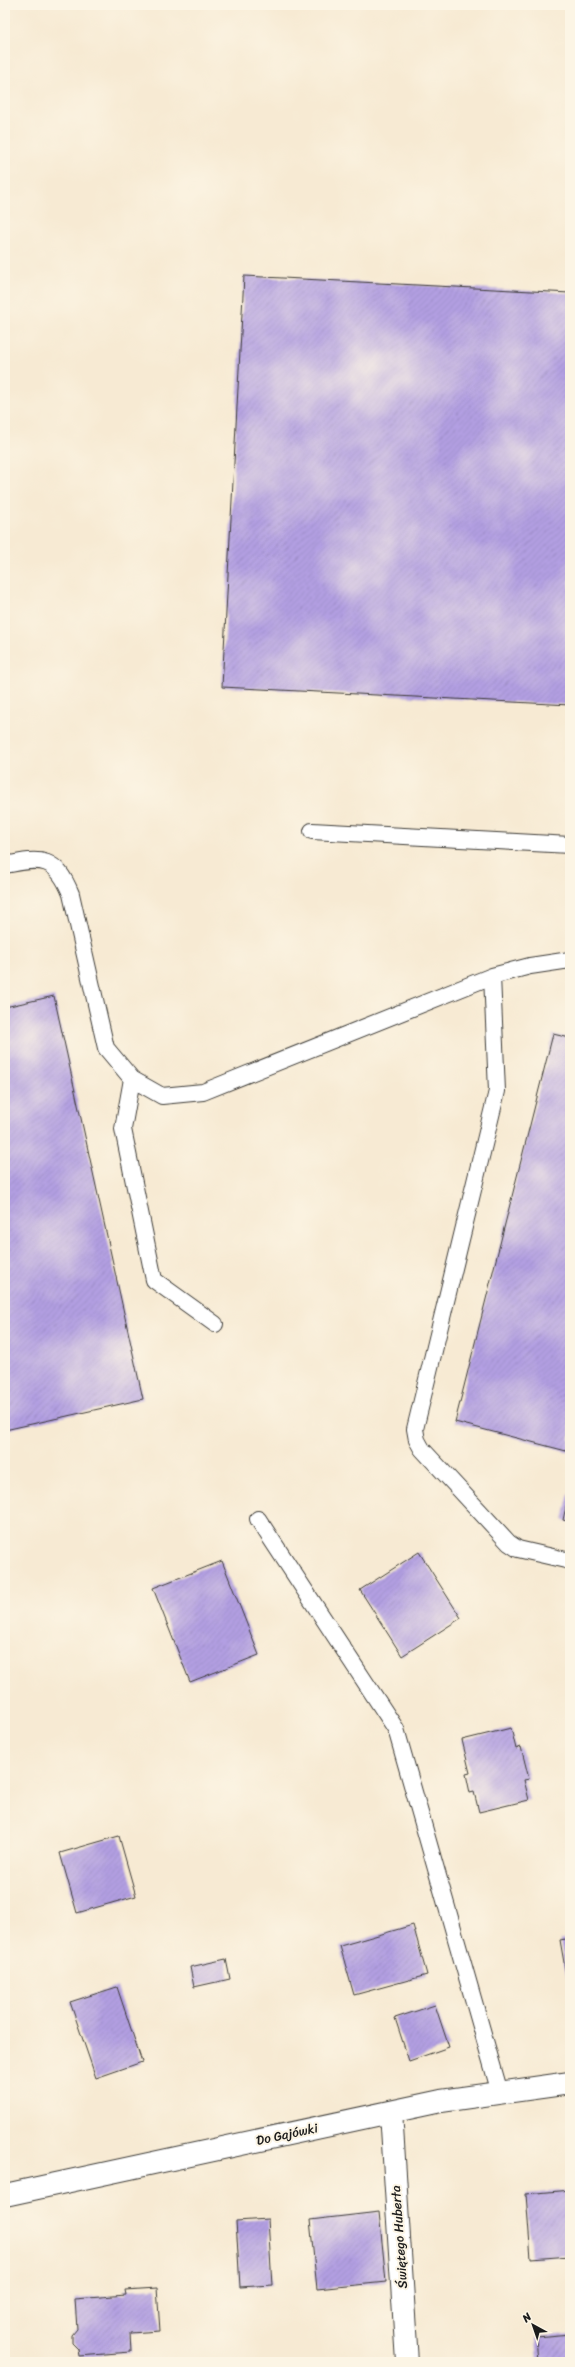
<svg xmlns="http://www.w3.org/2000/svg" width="575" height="2367" viewBox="0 0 575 2367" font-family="Sriracha,sans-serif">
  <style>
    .building { fill: url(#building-hatch) }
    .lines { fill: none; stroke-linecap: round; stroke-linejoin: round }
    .service-casing { stroke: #3d3b37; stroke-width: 18 }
    .minor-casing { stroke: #3d3b37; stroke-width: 24 }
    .service { stroke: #fff; stroke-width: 16 }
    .minor { stroke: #fff; stroke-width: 22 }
    .labels { text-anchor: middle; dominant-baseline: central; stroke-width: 4; stroke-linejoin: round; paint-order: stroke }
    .street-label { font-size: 13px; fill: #1c1c1c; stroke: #fcf5e5 }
  </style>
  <defs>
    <pattern id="building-hatch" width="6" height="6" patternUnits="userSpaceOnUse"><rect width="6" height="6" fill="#b29fe2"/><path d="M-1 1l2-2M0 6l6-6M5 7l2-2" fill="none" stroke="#9888c1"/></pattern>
  </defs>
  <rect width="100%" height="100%" fill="#fcf5e5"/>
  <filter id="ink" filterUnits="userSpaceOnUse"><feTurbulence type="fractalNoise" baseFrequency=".025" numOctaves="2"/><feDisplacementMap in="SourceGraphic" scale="8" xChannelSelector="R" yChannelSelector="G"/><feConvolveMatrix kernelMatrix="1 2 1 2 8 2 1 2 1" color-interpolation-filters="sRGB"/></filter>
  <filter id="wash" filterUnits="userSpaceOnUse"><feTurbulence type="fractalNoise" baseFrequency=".012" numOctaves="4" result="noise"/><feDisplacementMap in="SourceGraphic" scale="16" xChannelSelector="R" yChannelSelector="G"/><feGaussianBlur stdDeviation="0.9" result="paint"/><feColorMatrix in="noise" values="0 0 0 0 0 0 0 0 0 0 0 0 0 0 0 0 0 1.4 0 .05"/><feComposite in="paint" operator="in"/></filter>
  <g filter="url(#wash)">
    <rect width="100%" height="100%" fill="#f7ead3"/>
    <g id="blocks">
      <path class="building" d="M244 276 570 293V705L222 687Z
        M54 996 143 1399 5 1430V1007Z
        M553 1034 570 1038V1452L455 1422Z
        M569 1493H570V1522L563 1520Z
        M419 1552 461 1618 402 1656 360 1590Z
        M222 1561 259 1655 190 1682 153 1588Z
        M511 1728 516 1749 521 1747 529 1779 524 1780 529 1800 479 1812 474 1792 470 1793 466 1774 470 1773 462 1740Z
        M119 1836 136 1896 77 1913 60 1853Z
        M413 1925 427 1975 354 1995 340 1946Z
        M570 1938V1991H569L560 1940Z
        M226 1959 230 1979 194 1987 190 1967Z
        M117 1987 142 2062 96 2078 70 2002Z
        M435 2005 449 2047 409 2061 395 2018Z
        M570 2190V2256L531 2259 526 2194Z
        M379 2212 386 2282 317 2289 310 2220Z
        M268 2219 272 2285 240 2287 236 2221Z
        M157 2288 160 2331 130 2333 131 2352 79 2356 78 2349 72 2343V2335L77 2329 75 2299 126 2295 125 2290Z
        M570 2334V2362H538L536 2337Z"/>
    </g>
  </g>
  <g filter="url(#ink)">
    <use href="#blocks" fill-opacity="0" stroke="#3d3b37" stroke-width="1"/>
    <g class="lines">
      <g class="service-casing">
        <path id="service" d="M312 831 570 845
          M5 865C42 857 56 857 71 894L106 1048 132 1079 162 1096 203 1092 492 976 530 966 570 960
          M492 976 497 1091 415 1429 417 1440 422 1449 509 1543 518 1549 570 1561
          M132 1079 123 1129 154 1280 215 1324
          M258 1519 396 1729 500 2093"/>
      </g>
      <g class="minor-casing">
        <path id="minor" d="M391 2112 407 2362
          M5 2195 441 2101 570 2083"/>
      </g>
      <use href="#service" class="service"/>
      <use href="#minor" class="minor"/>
    </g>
  </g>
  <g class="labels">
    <g class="street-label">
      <text transform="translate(287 2134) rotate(-12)">Do Gajówki</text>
      <text transform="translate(399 2237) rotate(-94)">Świętego Huberta</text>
    </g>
  </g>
  <rect width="575" height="2367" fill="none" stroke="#fcf5e5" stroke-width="20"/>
  <g transform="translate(533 2325) rotate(320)" stroke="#fcf5e5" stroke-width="3" paint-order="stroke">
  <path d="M0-3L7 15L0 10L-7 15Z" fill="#1c1c1c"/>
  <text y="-6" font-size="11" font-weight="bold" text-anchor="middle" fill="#1c1c1c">N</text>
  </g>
</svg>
